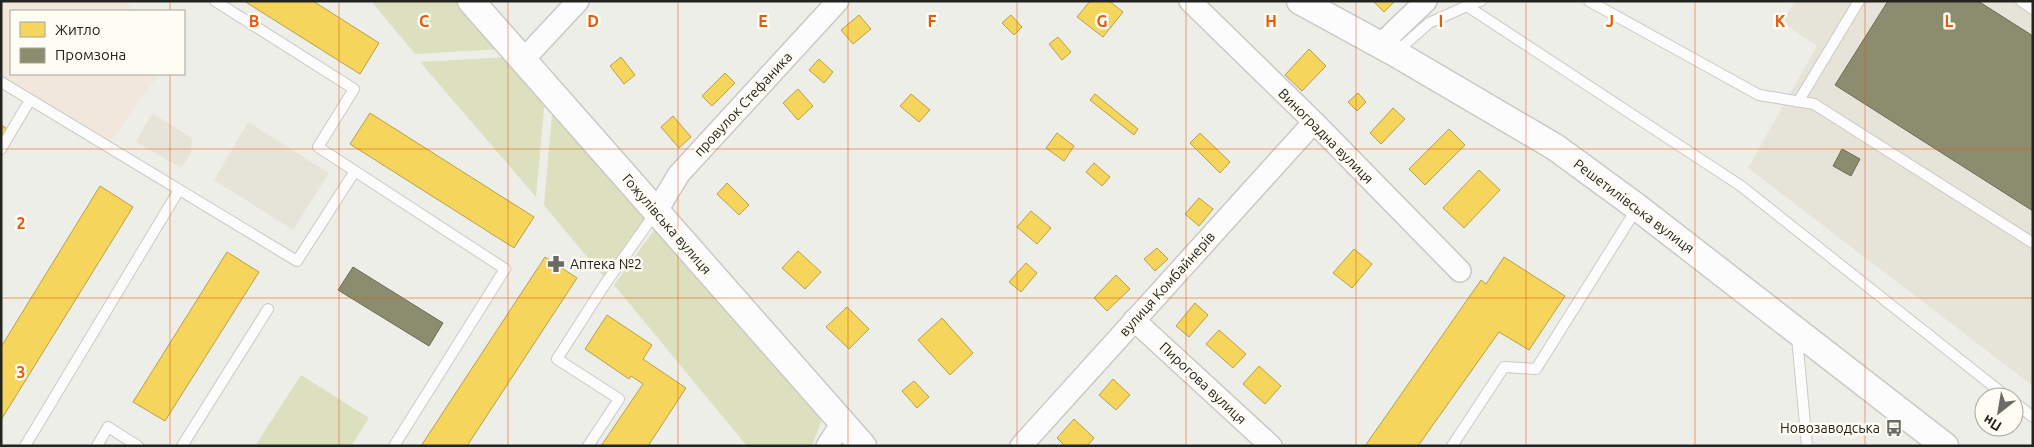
<svg xmlns="http://www.w3.org/2000/svg" width="2034" height="447" viewBox="0 0 2034 447" font-family="Ubuntu,sans-serif">
  <style>
    .built { fill: #e6e4d8 }
    .education { fill: #f2e7dc }
    .green { fill: #dce0bf }
    .homes { fill: #f6d55c; stroke: #b7a04a }
    .industry { fill: #8c8c6e; stroke: #6c6c56 }
    .lines { fill: none; stroke-linecap: round; stroke-linejoin: round }
    .service-casing { stroke: #cac9c6; stroke-width: 12 }
    .minor-casing { stroke: #cac9c6; stroke-width: 24 }
    .tertiary-casing { stroke: #cac9c6; stroke-width: 29 }
    .service { stroke: #fcfcfc; stroke-width: 10 }
    .minor { stroke: #fcfcfc; stroke-width: 21 }
    .tertiary { stroke: #fcfcfc; stroke-width: 26 }
    .grid { fill: none; stroke: #e8590c; stroke-width: 1; stroke-opacity: 0.55 }
    .labels { text-anchor: middle; dominant-baseline: central; stroke-width: 5; stroke-linejoin: round; paint-order: stroke }
    .street-label { font-size: 14px; fill: #23231f; stroke: #fefcf3 }
    .poi-label { font-size: 14px; fill: #23231f; stroke: #fefcf3; text-anchor: start }
    .grid-label { font-size: 16px; text-anchor: middle; font-weight: bold; fill: #e8590c; stroke: #fefcf3; stroke-width: 5; stroke-linejoin: round; paint-order: stroke }
  </style>
  <rect width="100%" height="100%" fill="#eeeee9"/>
  <path class="built" d="M1795 1H2033V386L1748 168 1817 46 1782 22Z
    M152 113 192 138 191 153 181 168 136 142Z
    M248 122 329 173 293 230 214 180Z"/>
  <path class="education" d="M1 1H126L134 11H11V74H159L111 142 1 75Z"/>
  <path class="green" d="M371 1H460L501 49 415 54Z
    M509 57 545 97 536 197 420 62Z
    M553 103 648 214 604 277 544 205Z
    M658 225 820 409 821 422 812 446H747L614 285Z
    M301 375 369 418 351 446H255Z"/>
  <path class="homes" d="M244 1H313L379 43 360 74Z
    M1090 1H1109L1123 12 1103 37 1077 17Z
    M1373 1H1395L1384 12Z
    M859 15 871 29 853 44 841 30Z
    M1011 15 1022 27 1014 35 1002 23Z
    M1058 37 1071 52 1062 60 1049 44Z
    M1309 49 1326 66 1302 91 1285 75Z
    M621 57 635 75 624 84 610 66Z
    M819 59 833 72 824 83 809 70Z
    M725 73 735 83 712 106 702 96Z
    M798 89 813 106 798 120 783 103Z
    M1358 93 1366 102 1357 111 1348 102Z
    M911 94 930 110 919 122 900 106Z
    M1095 94 1138 129 1134 135 1090 100Z
    M1393 108 1405 119 1381 144 1370 133Z
    M370 113 534 217 514 248 350 144Z
    M673 116 691 137 679 148 661 127Z
    M1 125 9 130 1 143Z
    M1449 129 1465 145 1425 185 1409 169Z
    M1057 133 1074 146 1064 161 1046 148Z
    M1200 133 1230 162 1220 173 1190 143Z
    M1094 163 1110 177 1102 186 1086 172Z
    M1479 170 1500 190 1464 228 1443 208Z
    M727 183 749 205 739 215 717 194Z
    M100 186 133 207 1 420V347Z
    M1199 198 1213 209 1199 226 1185 214Z
    M1031 211 1051 228 1037 244 1017 227Z
    M1157 248 1168 259 1155 271 1144 259Z
    M1354 249 1372 264 1352 288 1333 273Z
    M798 251 821 272 805 289 782 268Z
    M227 252 259 272 165 421 133 402Z
    M545 257 577 278 467 446H421Z
    M1504 257 1565 296 1529 350 1499 332 1418 446H1365L1481 280 1486 284Z
    M1026 263 1037 273 1021 292 1009 282Z
    M1116 275 1130 289 1107 311 1094 298Z
    M1195 303 1208 315 1189 337 1176 326Z
    M847 307 869 329 849 349 826 327Z
    M607 315 652 345 643 359 686 388 648 446H601L643 384 631 376 629 379 585 349Z
    M942 318 973 353 950 375 918 340Z
    M1219 330 1246 354 1233 368 1206 344Z
    M1259 366 1281 386 1265 404 1243 384Z
    M1113 379 1130 395 1116 410 1099 395Z
    M914 381 929 397 917 408 902 391Z
    M1074 419 1094 438 1087 446H1065L1057 438Z"/>
  <path class="industry" d="M1888 1H1978L2033 36V211L1835 85Z
    M1842 149 1860 159 1851 176 1833 166Z
    M353 267 443 323 429 346 338 290Z"/>
  <g class="lines">
    <g class="service-casing">
      <path id="service" d="M215 1 354 89 318 147 505 269 394 446
        M1589 1 1759 95 1814 104 2033 243
        M2021 1 2033 9
        M1467 6 1741 186 2007 397
        M1395 53 1429 23 1476 2 1481 1
        M1 82 297 261 355 171
        M1798 102 1859 1
        M1 149 30 100
        M1797 337 1807 446
        M2014 402 2033 417
        M25 446 179 190
        M97 446 108 427 138 446
        M182 446 268 309
        M588 446 619 399 557 359 605 284 656 212
        M1452 446 1504 367 1536 369 1637 208"/>
    </g>
    <g class="minor-casing">
      <path id="minor" d="M1190 1 1314 122 1460 271
        M1380 45 1426 1
        M524 59 578 1
        M656 212 679 174 838 1
        M1134 320 1271 446
        M827 446 842 423
        M1021 446 1314 122"/>
    </g>
    <g class="tertiary-casing">
      <path id="tertiary" d="M471 1 863 446
        M1300 1 1395 53 1555 147 1637 207 1945 446"/>
    </g>
    <use href="#service" class="service"/>
    <use href="#minor" class="minor"/>
    <use href="#tertiary" class="tertiary"/>
  </g>
  <path class="grid" d="M170 1V11M339 1V446M508 1V446M678 1V446M848 1V446M1017 1V446M1186 1V446M1356 1V446M1526 1V446M1695 1V446M1865 1V446M170 74V446M1 149H2033M1 298H2033"/>
  <defs>
    <g id="pharmacy-bare" transform="scale(1.35)"><path d="M-2-6h4v4h4v4h-4v4h-4v-4h-4v-4h4Z" fill="#6a6a66" stroke="#fefcf3" stroke-width="2.5" paint-order="stroke"/></g>
    <g id="bus-bare" transform="scale(1.35)"><path d="M-5-6H5V4H4V6H2V4H-2V6H-4V4H-5ZM-3.5-4V0h7V-4ZM-3.5 1.2v1.5H-2V1.2ZM2 1.2v1.5H3.5V1.2Z" fill="#6a6a66" stroke="#fefcf3" stroke-width="2.5" paint-order="stroke"/></g>
  </defs>
  <g fill-rule="evenodd">
    <use href="#pharmacy-bare" x="556" y="264"/>
    <use href="#bus-bare" x="1894" y="428"/>
  </g>
  <g class="labels">
    <g class="street-label">
      <text transform="translate(743 104) rotate(-47)">провулок Стефаника</text>
      <text transform="translate(1326 136) rotate(45)">Виноградна вулиця</text>
      <text transform="translate(1634 206) rotate(37)">Решетилівська вулиця</text>
      <text transform="translate(667 224) rotate(49)">Гожулівська вулиця</text>
      <text transform="translate(1167 284) rotate(-48)">вулиця Комбайнерів</text>
      <text transform="translate(1203 383) rotate(43)">Пирогова вулиця</text>
    </g>
    <g class="poi-label">
      <text x="570" y="264">Аптека №2</text>
      <text x="1880" y="428" text-anchor="end">Новозаводська</text>
    </g>
  </g>
  <g class="grid-label">
    <text x="254" y="27">B</text>
    <text x="424" y="27">C</text>
    <text x="593" y="27">D</text>
    <text x="763" y="27">E</text>
    <text x="932" y="27">F</text>
    <text x="1102" y="27">G</text>
    <text x="1271" y="27">H</text>
    <text x="1441" y="27">I</text>
    <text x="1610" y="27">J</text>
    <text x="1780" y="27">K</text>
    <text x="1949" y="27">L</text>
    <text x="21" y="229">2</text>
    <text x="21" y="378">3</text>
  </g>
  <rect width="2034" height="447" fill="none" stroke="#23231f" stroke-width="5"/>
  <rect x="10" y="10" width="175" height="65" fill="#fefcf3" stroke="#a6a59e"/>
  <rect x="20" y="22" width="25" height="15" fill="#f6d55c" stroke="#a6a59e"/>
  <text x="55" y="35" font-size="15" fill="#23231f">Житло</text>
  <rect x="20" y="48" width="25" height="15" fill="#8c8c6e" stroke="#a6a59e"/>
  <text x="55" y="60" font-size="15" fill="#23231f">Промзона</text>
  <g transform="translate(1999 412) rotate(211)"><circle r="24" fill="#fefcf3" stroke="#a6a59e"/>
  <path d="M0-4L9 19L0 12L-9 19Z" fill="#6a6a66"/>
  <text y="-8" font-size="14" font-weight="bold" text-anchor="middle" fill="#23231f">Пн</text>
  </g>
</svg>
